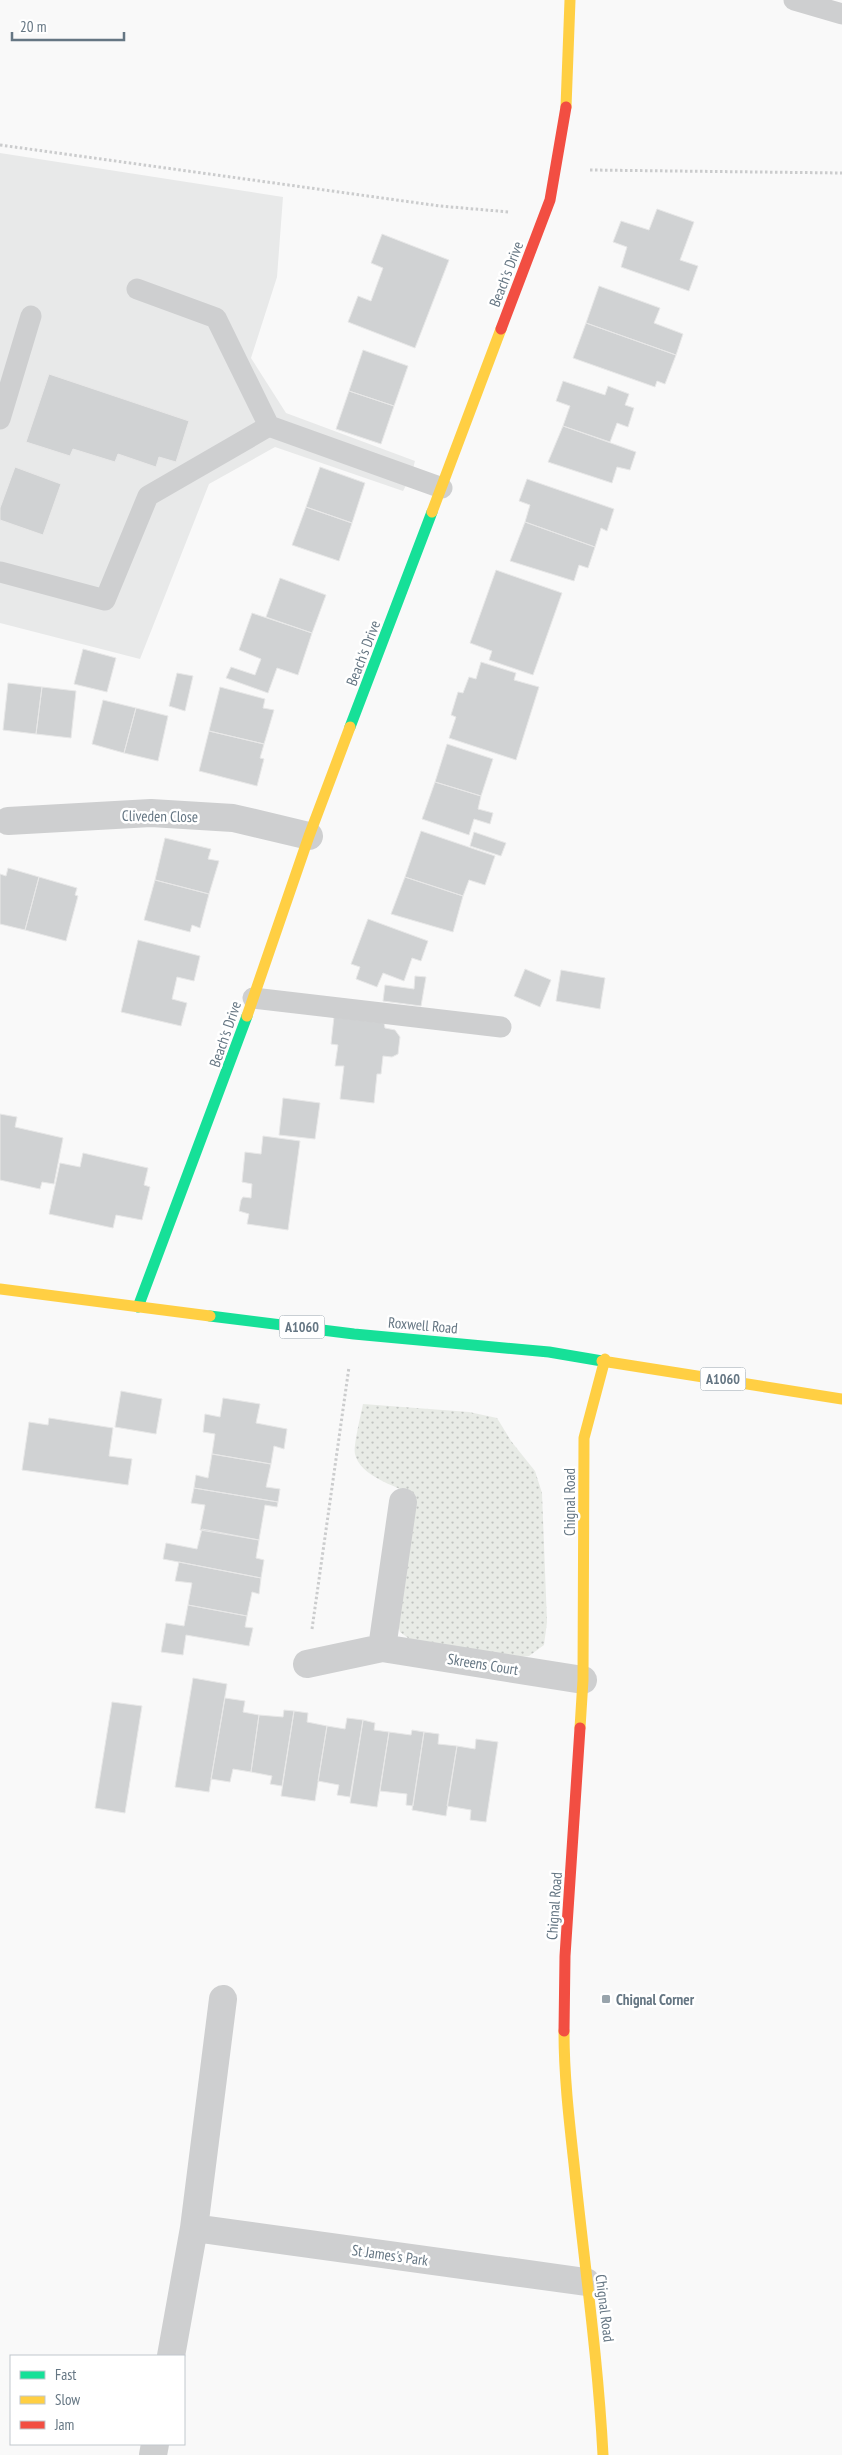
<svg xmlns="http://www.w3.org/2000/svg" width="842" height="2455" viewBox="0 0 842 2455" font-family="'PT Sans Narrow',sans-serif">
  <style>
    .built { fill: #e8e9e9 }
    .green { fill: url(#green-dots) }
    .building { fill: #d0d2d3; stroke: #e8e8e8 }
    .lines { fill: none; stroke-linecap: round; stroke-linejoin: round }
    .path { stroke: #cbcccd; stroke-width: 3; stroke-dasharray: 2.5 2.5; stroke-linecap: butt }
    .lane { stroke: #cecfd0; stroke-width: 21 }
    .street { stroke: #cecfd0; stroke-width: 28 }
    .fast { stroke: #16e098; stroke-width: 11 }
    .slow { stroke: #ffcf43; stroke-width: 11 }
    .jam { stroke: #f24e42; stroke-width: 11 }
    .poi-dot { fill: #99a4ac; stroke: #fff; stroke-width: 2 }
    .labels { text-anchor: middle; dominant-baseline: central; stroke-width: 5; stroke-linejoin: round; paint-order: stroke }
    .shield { fill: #fff; stroke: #939fa8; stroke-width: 1 }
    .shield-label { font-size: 14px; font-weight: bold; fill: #657683 }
    .street-label { font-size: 15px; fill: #657683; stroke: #fff }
    .poi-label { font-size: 15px; font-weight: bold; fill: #657683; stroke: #fff; text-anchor: start }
  </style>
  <defs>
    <pattern id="green-dots" width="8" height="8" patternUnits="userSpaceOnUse" patternTransform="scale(1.25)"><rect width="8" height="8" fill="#e8ebe6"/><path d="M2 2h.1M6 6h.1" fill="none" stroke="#c0c3c0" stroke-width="1.8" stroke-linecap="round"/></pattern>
  </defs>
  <rect width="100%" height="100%" fill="#f9f9f9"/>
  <path class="built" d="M0 153 283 197 277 277 251 358 286 413 415 461 411 476 403 491 275 447 209 484 140 659 0 623Z"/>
  <path class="green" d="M363 1404 469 1412 497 1418 511 1441 535 1471 542 1493 547 1622 544 1645 529 1656 511 1658 416 1644 400 1632 396 1617 412 1494C395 1486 360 1476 355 1454 353 1447 361 1414 363 1404Z"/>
  <path class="building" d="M657 209 694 222 680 260 698 266 689 291 621 267 627 247 613 242 621 221 649 230Z
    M382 234 449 260 415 348 348 322 358 296 371 301 383 268 371 263Z
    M599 286 660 308 654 323 683 334 676 355 586 323Z
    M586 323 676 355 665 384 657 381 655 387 573 358Z
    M363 350 408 366 394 406 349 391Z
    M49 374 189 421 176 462 159 457 156 467 118 454 115 462 73 449 70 456 26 442Z
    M563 381 605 395 608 386 629 394 625 405 634 408 628 427 617 423 610 442 563 426 570 406 556 401Z
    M349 391 394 406 381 444 336 429Z
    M563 426 636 452 630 470 617 467 612 483 548 462Z
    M15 467 61 484 43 535 0 520V508Z
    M320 467 365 483 352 523 306 507Z
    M527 479 614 509 607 531 601 528 595 547 525 522 530 505 519 501Z
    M306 507 352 523 339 561 292 545Z
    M525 522 595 547 588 568 579 565 574 581 510 561Z
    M496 570 562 593 533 675 489 660 492 651 470 643Z
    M280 578 326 595 312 633 266 617Z
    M252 613 312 633 298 675 277 668 268 693 226 678 231 667 255 675 261 659 239 650Z
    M83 649 116 658 107 692 74 684Z
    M481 662 516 673 514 680 539 687 516 760 449 738 456 717 451 715 458 692 463 693 469 677 476 679Z
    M177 673 193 676 185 711 169 706Z
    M8 683 42 687 36 734 3 730Z
    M42 687 76 691 71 738 36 734Z
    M220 687 265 699 263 708 274 710 264 744 209 731Z
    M103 700 136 708 124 753 92 744Z
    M136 708 168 716 158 761 124 753Z
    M209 731 264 744 260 758 264 759 257 786 199 771Z
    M447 744 493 759 481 796 435 782Z
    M435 782 481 796 478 809 493 813 490 824 474 819 469 835 422 819Z
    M421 831 495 856 485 885 469 880 463 896 405 877Z
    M474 832 506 843 501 856 470 846Z
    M165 838 211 849 208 859 219 861 209 894 155 880Z
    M8 868 39 877 25 930 0 924V874L6 876Z
    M39 877 77 888 75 895 78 896 66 941 25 930Z
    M405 877 463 896 453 932 391 914Z
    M155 880 209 894 200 928 192 925 190 932 144 920Z
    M368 919 428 941 421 961 412 958 404 981 383 973 377 987 356 979 360 967 351 964Z
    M138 940 200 956 194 981 177 977 172 999 187 1003 181 1026 121 1012Z
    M525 969 551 980 540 1007 514 996Z
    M561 970 605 978 600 1009 556 1001Z
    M415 976 426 977 421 1006 383 1001 385 985 414 989Z
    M334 1017 384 1023 385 1028 395 1030 400 1037 398 1054 392 1057 383 1056 381 1074H377L374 1103 340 1099 344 1066H335L338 1045 331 1044Z
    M283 1098 320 1103 315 1139 279 1135Z
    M0 1114 17 1117 15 1127 63 1138 54 1184 42 1182 40 1189 0 1180Z
    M263 1136 300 1141 288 1230 247 1224 249 1214 239 1211 241 1200 243 1197 251 1198 252 1184 242 1182 245 1152 261 1154Z
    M83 1153 148 1168 144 1185 150 1187 142 1220 116 1215 113 1228 49 1214 60 1163 80 1167Z
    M121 1391 162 1399 156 1434 115 1427Z
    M223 1398 260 1404 256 1423 287 1429 284 1449 274 1446 271 1464 212 1454 215 1434 203 1432 205 1414 220 1417Z
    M49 1418 113 1428 109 1456 132 1459 128 1485 22 1470 29 1422 48 1425Z
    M212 1454 271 1464 266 1487 280 1489 278 1502 194 1488 196 1475 208 1478Z
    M194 1488 278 1502 277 1507 265 1505 259 1540 200 1530 205 1505 191 1503Z
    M202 1529 259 1540 256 1558 264 1560 261 1578 163 1559 166 1543 197 1549Z
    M179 1562 261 1578 259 1594 252 1592 247 1616 188 1605 192 1583 175 1581Z
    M188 1605 247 1616 245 1627 253 1628 249 1646 186 1635 183 1655 161 1652 166 1623 184 1626Z
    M193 1678 227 1684 209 1792 175 1787Z
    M225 1698 245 1701 243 1712 259 1715 251 1772 233 1769 230 1782 211 1779Z
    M112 1702 142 1706 125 1813 95 1808Z
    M284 1710 294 1711 282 1786 270 1784 272 1776 251 1772 259 1715 283 1717Z
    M294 1711 308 1713 307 1722 327 1726 315 1801 281 1796Z
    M347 1718 363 1720 350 1797 337 1795 339 1785 318 1781 327 1726 345 1729Z
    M363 1720 375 1723 374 1730 389 1732 377 1807 350 1803Z
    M412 1730 424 1732 413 1806 406 1805 407 1794 380 1791 389 1732 411 1735Z
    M424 1732 439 1734 438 1744 457 1746 446 1816 412 1810Z
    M476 1739 498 1742 486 1822 470 1820 471 1810 447 1806 457 1746 475 1749Z"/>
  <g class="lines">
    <path class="path" d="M0 145 440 206 509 212
      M590 170 842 173
      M312 1629 349 1367"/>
    <path class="lane" d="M794 0 842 14
      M137 289 216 318 269 426
      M0 419 31 316
      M0 572 105 600 148 496 269 426 442 488
      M253 998 501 1027"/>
    <path class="street" d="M8 821 151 813 233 818 309 836
      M382 1648 403 1502
      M307 1664 382 1648 583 1680
      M194 2228 223 1999
      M171 2356 194 2228 586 2282
      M153 2455 155 2444"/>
    <path class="fast" d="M350 727 432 512
      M138 1307 247 1016
      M210 1316 354 1334 549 1352 602 1361"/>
    <path class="slow" d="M566 107 570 0
      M432 512 501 329
      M247 1016 309 836 350 727
      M0 1289 210 1316
      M602 1361 842 1399
      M580 1728 583 1680 584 1438 605 1359
      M564 2031C564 2076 569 2119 574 2164 584 2261 598 2358 603 2455"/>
    <path class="jam" d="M501 329 550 200 566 107
      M564 2031 565 1956 580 1728"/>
  </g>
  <rect class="poi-dot" x="601" y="1994" width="10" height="10" rx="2.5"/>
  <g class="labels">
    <g class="shield">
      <rect x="279.5" y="1315.5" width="45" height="23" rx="4"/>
      <rect x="700.5" y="1367.5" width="45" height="23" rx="4"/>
    </g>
    <g class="shield-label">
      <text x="302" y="1327">A1060</text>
      <text x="723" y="1379">A1060</text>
    </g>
    <g class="street-label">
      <text transform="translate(506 274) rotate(-69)">Beach's Drive</text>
      <text transform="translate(363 653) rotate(-69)">Beach's Drive</text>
      <text transform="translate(160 816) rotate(1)">Cliveden Close</text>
      <text transform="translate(225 1034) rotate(-71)">Beach's Drive</text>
      <text transform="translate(423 1325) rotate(5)">Roxwell Road</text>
      <text transform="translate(569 1502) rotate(-90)">Chignal Road</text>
      <text transform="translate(483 1664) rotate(9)">Skreens Court</text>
      <text transform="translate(554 1906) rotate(-86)">Chignal Road</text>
      <text transform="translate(390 2255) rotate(8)">St James's Park</text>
      <text transform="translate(605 2308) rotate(83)">Chignal Road</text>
    </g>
    <g class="poi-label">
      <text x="616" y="1999">Chignal Corner</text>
    </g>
  </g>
  <rect x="10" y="2355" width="175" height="90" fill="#ffffff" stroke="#c1c8cd"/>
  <rect x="20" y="2371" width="25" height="8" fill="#16e098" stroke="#c1c8cd"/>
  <text x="55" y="2380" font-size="15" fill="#657683">Fast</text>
  <rect x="20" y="2396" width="25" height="8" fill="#ffcf43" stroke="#c1c8cd"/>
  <text x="55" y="2405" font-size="15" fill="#657683">Slow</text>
  <rect x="20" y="2421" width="25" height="8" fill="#f24e42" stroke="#c1c8cd"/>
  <text x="55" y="2430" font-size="15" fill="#657683">Jam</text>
  <path d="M12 32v8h112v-8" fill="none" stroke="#657683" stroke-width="2.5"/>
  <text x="20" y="32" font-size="15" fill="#657683" stroke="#ffffff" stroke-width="4" paint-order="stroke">20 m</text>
</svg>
